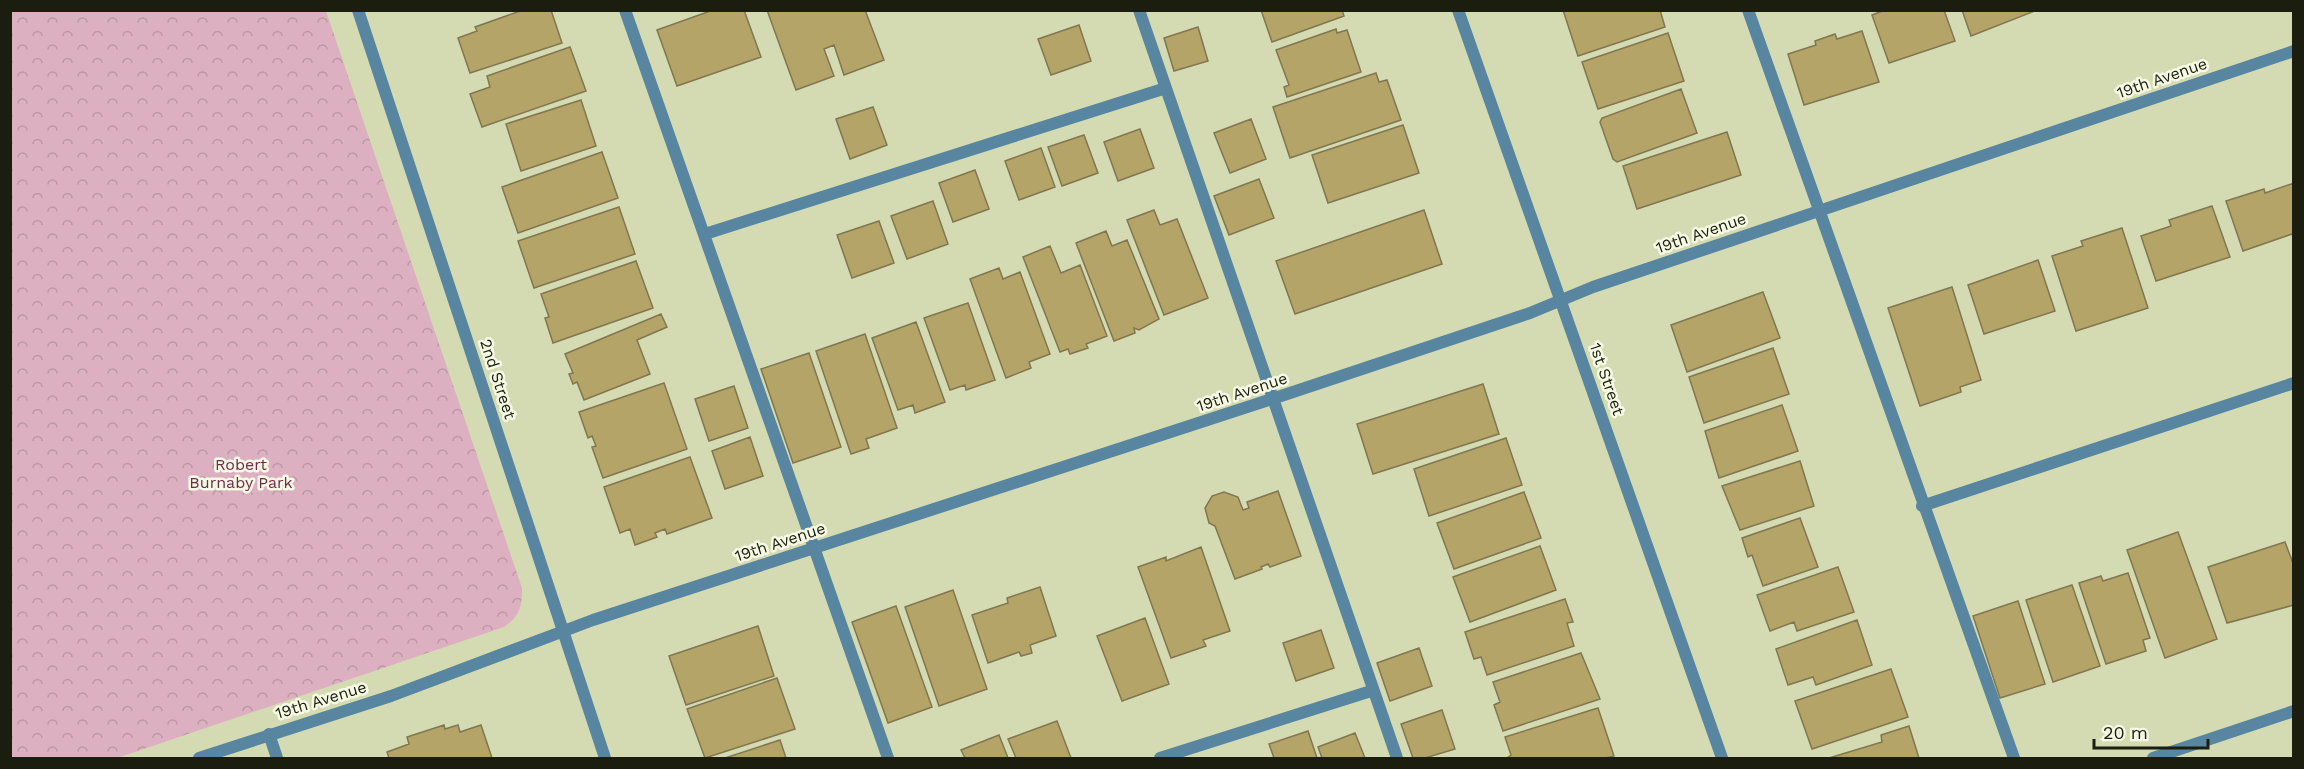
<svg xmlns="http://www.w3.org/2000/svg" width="2304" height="769" viewBox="0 0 2304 769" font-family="'Work Sans',sans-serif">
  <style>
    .park { fill: url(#park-crowns) }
    .building { fill: #b5a467; stroke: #807650; stroke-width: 1.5 }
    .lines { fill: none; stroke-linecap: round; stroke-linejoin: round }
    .service { stroke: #5886a1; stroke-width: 12 }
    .minor { stroke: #5886a1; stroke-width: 12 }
    .labels { text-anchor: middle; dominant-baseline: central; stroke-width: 5; stroke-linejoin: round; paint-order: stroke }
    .street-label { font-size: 16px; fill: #1b1d0e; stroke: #f6fae5 }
    .park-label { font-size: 16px; fill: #74284b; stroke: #f6fae5 }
  </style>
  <defs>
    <pattern id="park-crowns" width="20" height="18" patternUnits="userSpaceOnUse" patternTransform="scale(1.5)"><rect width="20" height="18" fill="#dcb0c0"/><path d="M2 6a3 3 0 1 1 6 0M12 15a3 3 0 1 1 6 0" fill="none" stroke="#bc97a4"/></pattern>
  </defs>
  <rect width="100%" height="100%" fill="#d4dbb2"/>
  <path class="park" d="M10 11H326L522 588C522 606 520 616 504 627L117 758H11Z"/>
  <path class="building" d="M523 10H551L562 43 470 73 458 38 477 31 475 27Z
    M713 10H744L761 57 677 86 657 30Z
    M767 10H865L884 60 844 75 834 45 824 49 834 76 796 90Z
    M1261 10H1342L1344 16 1272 42Z
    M1563 10H1660L1665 27 1578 56Z
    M1885 10H1944L1955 41 1889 63 1872 15Z
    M1962 10H2037L1971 36Z
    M1079 25 1091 61 1051 75 1038 39Z
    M1198 27 1208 61 1174 71 1164 38Z
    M1336 29 1337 33 1347 30 1361 72 1287 97 1284 87 1289 85 1276 50Z
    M1862 31 1879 82 1804 105 1788 54 1816 45 1815 41 1835 34 1837 39Z
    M1668 33 1684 81 1598 109 1582 62Z
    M570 47 586 91 482 127 470 94 490 87 487 76Z
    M1376 73 1379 82 1387 80 1401 120 1290 158 1273 107Z
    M1681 89 1697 133 1617 162 1613 159 1600 122 1602 118Z
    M581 100 596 146 521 171 506 124Z
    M873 107 887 145 850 159 836 119Z
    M1251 119 1266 159 1230 173 1214 133Z
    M1403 125 1419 173 1328 203 1312 155Z
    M1140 129 1154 168 1118 181 1104 142Z
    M1727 132 1741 175 1637 209 1623 166Z
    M1084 135 1098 173 1062 186 1048 147Z
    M1041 148 1055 187 1019 200 1005 161Z
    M602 152 618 198 518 233 502 187Z
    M975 170 989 209 953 222 939 183Z
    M1259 179 1274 218 1229 235 1214 196Z
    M2294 183V239L2292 234 2243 251 2226 201 2264 189 2265 193Z
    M933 201 948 244 907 259 891 216Z
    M2212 206 2230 257 2156 281 2141 236 2171 226 2169 220Z
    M619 207 635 254 534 288 518 241Z
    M1154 210 1160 225 1177 219 1208 298 1164 315 1127 220Z
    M1424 210 1442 264 1295 314 1276 261Z
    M879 221 894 263 852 278 837 235Z
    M2122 228 2148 308 2076 331 2052 256 2083 246 2081 241Z
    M1106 231 1112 246 1127 240 1159 319 1139 330 1134 328 1135 333 1114 341 1076 243Z
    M1050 246 1061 273 1080 265 1107 336 1086 344 1088 348 1070 354 1068 349 1060 352 1023 257Z
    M2038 260 2055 311 1984 334 1968 285Z
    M636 261 653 308 553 343 545 318 549 317 541 294Z
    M999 268 1003 279 1020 272 1050 354 1029 362 1031 368 1006 378 970 279Z
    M1952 287 1981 380 1960 387 1961 392 1920 406 1888 308Z
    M1763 292 1780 338 1687 372 1671 325Z
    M968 303 995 380 966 390 965 385 950 390 924 318Z
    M661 314 667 327 637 340 650 374 584 400 577 382 573 384 569 374 573 373 565 354Z
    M916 322 945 402 915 413 913 405 898 410 872 338Z
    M865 334 897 428 866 439 869 448 851 454 816 351Z
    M1773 348 1789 394 1704 423 1689 377Z
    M809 353 841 447 793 463 761 369Z
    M664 383 687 449 603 478 592 447 596 446 592 436 588 438 579 412Z
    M1483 384 1499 434 1373 474 1357 424Z
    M734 386 748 428 709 441 695 399Z
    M1782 405 1798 451 1719 478 1705 431Z
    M750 437 763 476 725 489 712 451Z
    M1506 438 1522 485 1429 516 1414 469Z
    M690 457 712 518 667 534 665 529 655 533 657 537 635 545 630 529 620 533 604 487Z
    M1800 461 1814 506 1740 530 1722 486Z
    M1278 491 1301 556 1270 567 1268 564 1261 567 1262 569 1235 579 1215 526 1209 523 1205 508 1212 496 1224 492 1238 497 1243 510 1249 508 1247 502Z
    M1524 492 1541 538 1454 569 1437 523Z
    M1800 518 1818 567 1763 586 1752 555 1748 557 1742 538Z
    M2178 532 2217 639 2165 658 2127 550Z
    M2285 542 2294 566V605L2227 623 2208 567Z
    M1540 546 1556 590 1470 622 1453 577Z
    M1201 547 1230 631 1203 640 1206 646 1171 658 1138 567 1166 557V561Z
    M1838 567 1854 612 1797 631 1794 622 1770 631 1757 595Z
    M2128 573 2150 638 2143 640 2146 651 2106 664 2079 583 2101 576 2103 581Z
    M2072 585 2100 666 2053 682 2026 600Z
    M1040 587 1056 636 1030 645 1032 653 1021 656 1019 652 988 663 972 615 1008 603 1007 598Z
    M953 590 987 689 939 706 905 607Z
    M1565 599 1573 622 1567 623 1574 646 1487 675 1481 657 1474 659 1465 632Z
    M2018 601 2045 684 2000 698 1973 616Z
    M896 606 932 707 888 723 852 622Z
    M1145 618 1169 684 1122 701 1097 636Z
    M1857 620 1872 665 1816 685 1813 677 1788 685 1776 649Z
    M758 626 774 676 686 705 669 656Z
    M1321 630 1334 668 1296 681 1283 643Z
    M1419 648 1432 686 1390 701 1377 663Z
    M1581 653 1600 699 1503 731 1494 705 1500 702 1493 682Z
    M1891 669 1908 717 1812 749 1795 701Z
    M777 678 795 729 705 758 687 709Z
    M1598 708 1614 756 1606 758H1507L1511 755 1505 737Z
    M1442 710 1455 749 1425 758H1413L1401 724Z
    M1057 721 1071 758H1016L1008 739Z
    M444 725 445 729 458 725 460 732 481 725 492 758H389L387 752 409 744 407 737Z
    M1909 726 1919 758H1829L1882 742 1881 735Z
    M1308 731 1317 758H1274L1269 744Z
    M1355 733 1365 758H1322L1318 747Z
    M999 735 1008 758H965L961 750Z
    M780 740 786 758H725Z"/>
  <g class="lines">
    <path class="service" d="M625 10 888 758
      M1139 10 1397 758
      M1748 10 2014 758
      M705 234 1166 88
      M1922 506 2294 383
      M269 734 277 758
      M1160 758 1371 691"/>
    <path class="minor" d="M358 10 605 758
      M1458 10 1722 758
      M199 758 391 696 593 620 1272 399 1530 313 1593 287 2294 51
      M2153 758 2294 711"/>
  </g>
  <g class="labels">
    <g class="street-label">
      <text transform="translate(2162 78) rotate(-19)">19th Avenue</text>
      <text transform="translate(1701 233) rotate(-19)">19th Avenue</text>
      <text transform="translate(498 379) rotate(72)">2nd Street</text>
      <text transform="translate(1607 379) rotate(71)">1st Street</text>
      <text transform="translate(1242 392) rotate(-18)">19th Avenue</text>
      <text transform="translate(780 542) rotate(-18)">19th Avenue</text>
      <text transform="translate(321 700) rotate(-17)">19th Avenue</text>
    </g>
    <g class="park-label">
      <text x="241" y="464">Robert<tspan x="241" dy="18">Burnaby Park</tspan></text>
    </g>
  </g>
  <rect width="2304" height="769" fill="none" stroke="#1b1d0e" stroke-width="24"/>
  <path d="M2094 739v9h114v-9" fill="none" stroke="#1b1d0e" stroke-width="3"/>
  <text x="2103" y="739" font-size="18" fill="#1b1d0e" stroke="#f6fae5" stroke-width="4.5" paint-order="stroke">20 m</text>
</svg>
